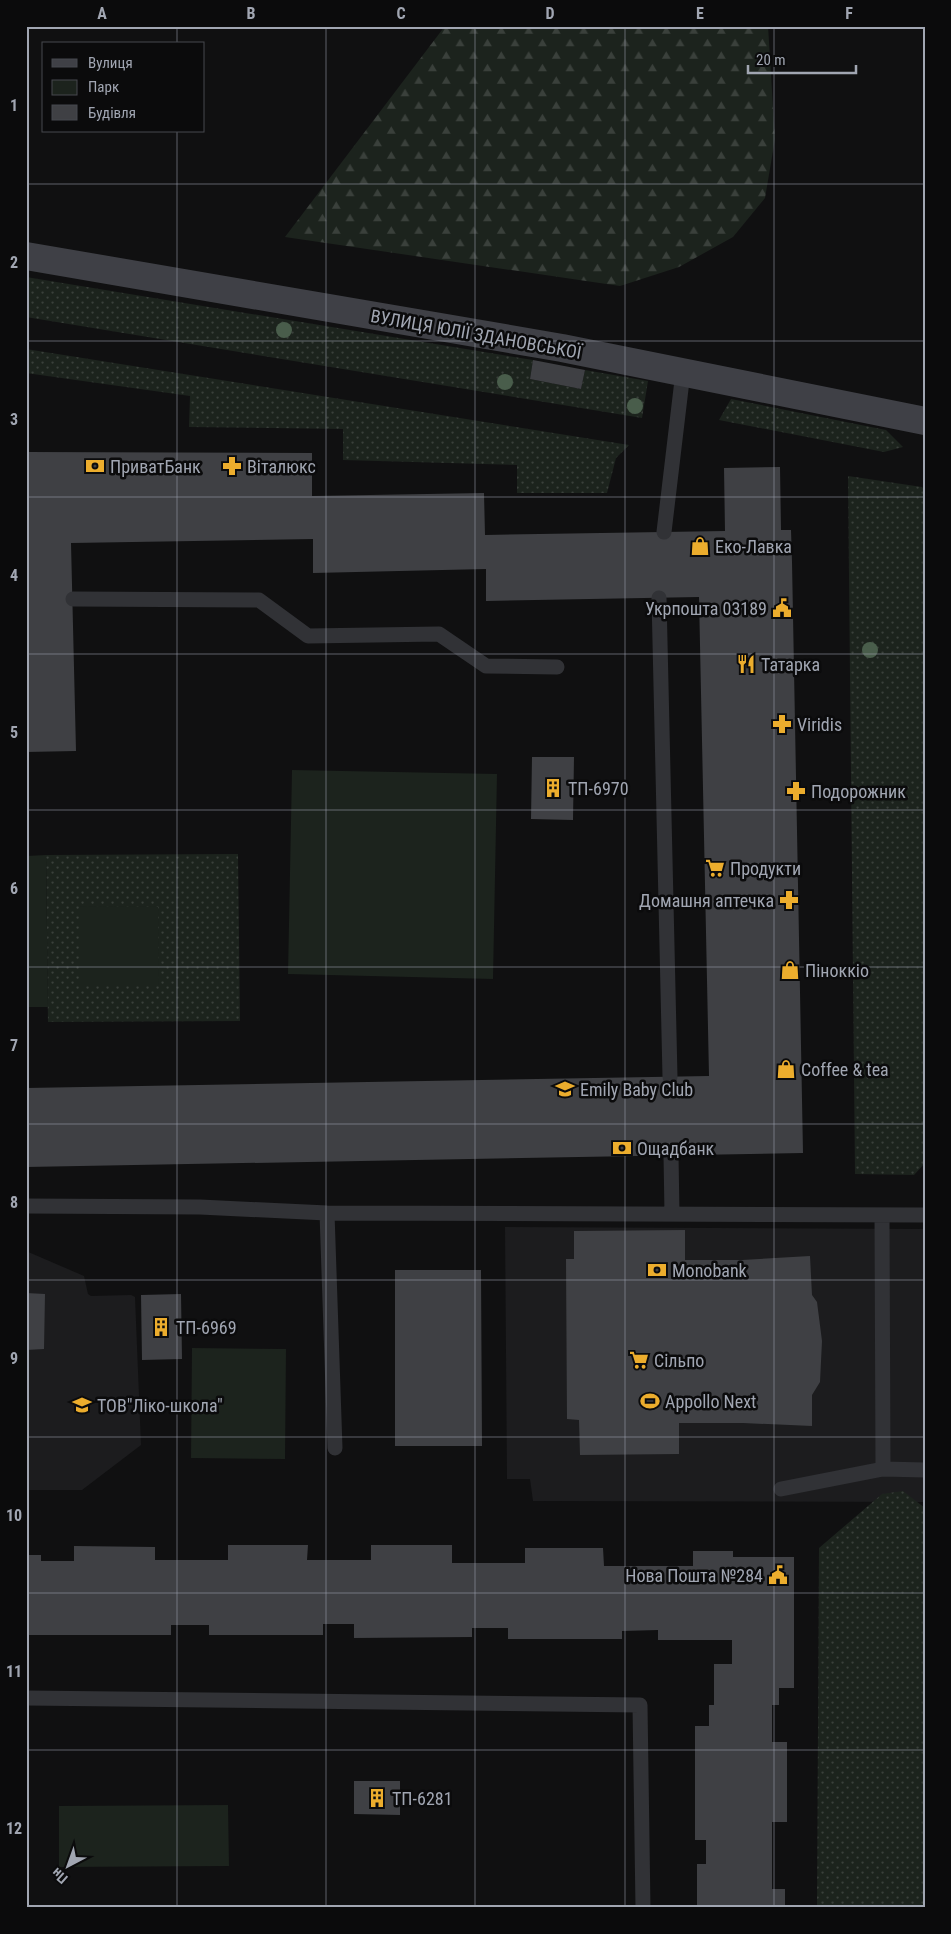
<svg xmlns="http://www.w3.org/2000/svg" width="951" height="1934" viewBox="0 0 951 1934" font-family="'Roboto Condensed',sans-serif">
  <style>
    .built { fill: #1c1c1e }
    .grass { fill: url(#grass-dots) }
    .forest { fill: url(#forest-firs) }
    .green { fill: #1c231d }
    .building { fill: #3f4044 }
    .lines { fill: none; stroke-linecap: round; stroke-linejoin: round }
    .lane { stroke: #313236; stroke-width: 15 }
    .secondary { stroke: #3f4046; stroke-width: 28 }
    .tree { fill: #495d4b }
    .grid { fill: none; stroke: #a1a6b2; stroke-width: 1; stroke-opacity: 0.55 }
    .labels { text-anchor: middle; dominant-baseline: central; stroke-width: 5; stroke-linejoin: round; paint-order: stroke }
    .street-label { font-size: 18px; fill: #a1a6b2; stroke: #0b0b0c }
    .poi-label { font-size: 18px; fill: #a1a6b2; stroke: #0b0b0c; text-anchor: start }
    .neatline { fill: none; stroke: #a1a6b2; stroke-width: 2 }
    .grid-label { font-size: 16px; text-anchor: middle; font-weight: bold; fill: #a1a6b2 }
  </style>
  <defs>
    <pattern id="grass-dots" width="8" height="8" patternUnits="userSpaceOnUse" patternTransform="scale(1.25)"><rect width="8" height="8" fill="#1c231d"/><path d="M2 2h.1M6 6h.1" fill="none" stroke="#3a403b" stroke-width="1.8" stroke-linecap="round"/></pattern>
    <pattern id="forest-firs" width="22" height="20" patternUnits="userSpaceOnUse" patternTransform="scale(1.25)"><rect width="22" height="20" fill="#1c231d"/><path d="M5 1l3.5 6h-7zM16 11l3.5 6h-7z" fill="#3a403b"/></pattern>
  </defs>
  <rect width="100%" height="100%" fill="#101011"/>
  <path class="built" d="M505 1227 925 1229V1502L533 1501 530 1479H507Z
    M26 1251 84 1276 88 1294 91 1296 131 1295 135 1297 141 1445 82 1490H26Z"/>
  <path class="grass" d="M26 277 533 360 530 379 581 389 585 370 648 381 642 418 26 317Z
    M26 349 629 445 616 458 607 493H517V465L343 460V429L189 427 190 396 26 373Z
    M731 399 886 430 903 447 884 452 719 420Z
    M848 476 922 487 925 490V1163L914 1175 855 1174Z
    M238 854 240 1021 48 1022 46 855Z
    M903 1491 925 1508V1908H817L819 1548 882 1494Z"/>
  <path class="forest" d="M445 26H768L775 139 765 198 733 237 679 267 620 286 285 237Z"/>
  <path class="green" d="M292 770 497 774 493 979 288 974Z
    M46 855 48 1007H26V856Z
    M80 906 158 907 159 985H80Z
    M192 1348 286 1349 285 1459 191 1458Z
    M228 1805 229 1866 59 1867V1806Z"/>
  <path class="building" d="M533 360 585 370 581 389 530 379Z
    M26 452 312 453V496L484 493 485 535 725 531 724 468 780 467 781 530H791L792 562 803 1153 26 1167V1088L709 1076 699 597 486 601V569L313 573V539L71 543 76 751 26 752Z
    M532 757H574L573 820 531 819Z
    M685 1230V1260H742L810 1256 812 1295 817 1302 822 1341 820 1382 812 1395V1426L743 1423H679V1454L580 1455 579 1420 567 1419 566 1259H574V1231Z
    M395 1270H481L482 1446H395Z
    M26 1293 45 1294 44 1349 26 1350Z
    M181 1294 182 1359 142 1360 141 1295Z
    M228 1545H308L307 1560H371V1545H452V1563H525V1548H603L604 1566H693V1551H733V1557H794V1688H779V1705H772V1742H787V1822H772V1889H785V1908H697V1864H706V1840H695V1726H709V1705H714V1664H732V1640H658V1630L622 1631V1639H508V1628H472V1637L354 1638V1624H323V1635H209V1625H171V1635H26V1555H41V1561H74V1546L155 1547V1560H228Z
    M354 1781H400V1815L354 1814Z"/>
  <g class="lines">
    <path class="lane" d="M664 532 683 372
      M659 598 670 1077
      M73 599 259 600 308 636 439 634 486 666 557 667
      M671 1155 672 1214
      M26 1206 200 1207 327 1213 925 1215
      M327 1213 335 1448
      M882 1215 883 1469 925 1470
      M781 1489 883 1469
      M26 1698 640 1705 643 1908"/>
    <path class="secondary" d="M26 256 562 348 925 421"/>
  </g>
  <g class="tree">
    <circle cx="284" cy="330" r="8"/>
    <circle cx="505" cy="382" r="8"/>
    <circle cx="635" cy="406" r="8"/>
    <circle cx="870" cy="650" r="8"/>
  </g>
  <path class="grid" d="M177 26V44M326 26V1908M475 26V1908M625 26V1908M774 26V1908M177 131V1908M26 184H925M26 341H925M26 497H925M26 654H925M26 810H925M26 967H925M26 1124H925M26 1280H925M26 1437H925M26 1593H925M26 1750H925"/>
  <defs>
    <g id="bank-bare" transform="scale(1.5)"><path d="M-6-4H6V4H-6ZM0-2.3a2.3 2.3 0 1 0 0 4.6a2.3 2.3 0 1 0 0-4.6Z" fill="#ecad2d" stroke="#0b0b0c" stroke-width="2.5" paint-order="stroke"/></g>
    <g id="pharmacy-bare" transform="scale(1.5)"><path d="M-2-6h4v4h4v4h-4v4h-4v-4h-4v-4h4Z" fill="#ecad2d" stroke="#0b0b0c" stroke-width="2.5" paint-order="stroke"/></g>
    <g id="shop-bare" transform="scale(1.5)"><path d="M-5-2.5h2.3a2.7 3.5 0 0 1 5.4 0H5L5.5 6h-11ZM-1.5-2.5h3a1.5 2.3 0 0 0-3 0Z" fill="#ecad2d" stroke="#0b0b0c" stroke-width="2.5" paint-order="stroke"/></g>
    <g id="civic-bare" transform="scale(1.5)"><path d="M-.6-6.5H3V-4.5H.6V-3L4-1V1h2V6H-6V1h2V-1L-.6-3ZM-1.2 2.5V6h2.4V2.5Z" fill="#ecad2d" stroke="#0b0b0c" stroke-width="2.5" paint-order="stroke"/></g>
    <g id="restaurant-bare" transform="scale(1.5)"><path d="M-5-6h1v4h1v-4h1v4h1v-4h1v5L-1.5 .5V6h-2V.5L-5-1ZM5-6V6H3V1.5H1.5Q1.5-4 5-6Z" fill="#ecad2d" stroke="#0b0b0c" stroke-width="2.5" paint-order="stroke"/></g>
    <g id="building-bare" transform="scale(1.5)"><path d="M-4-6H4V6H1V3H-1V6H-4ZM-2.5-4.3h1.7v1.8h-1.7ZM.8-4.3h1.7v1.8H.8ZM-2.5-1h1.7V.8h-1.7ZM.8-1h1.7V.8H.8Z" fill="#ecad2d" stroke="#0b0b0c" stroke-width="2.5" paint-order="stroke"/></g>
    <g id="supermarket-bare" transform="scale(1.5)"><path d="M-6-5.5h2.5l.6 2H6L4.5 2H-2.5L-4.4-4H-6ZM-1.5 3.2a1.3 1.3 0 1 0 .1 0ZM3 3.2a1.3 1.3 0 1 0 .1 0Z" fill="#ecad2d" stroke="#0b0b0c" stroke-width="2.5" paint-order="stroke"/></g>
    <g id="school-bare" transform="scale(1.5)"><path d="M0-5L7-2L0 1L-7-2ZM-4 1L0 2.5L4 1V4Q0 6-4 4Z" fill="#ecad2d" stroke="#0b0b0c" stroke-width="2.5" paint-order="stroke"/></g>
    <g id="stadium-bare" transform="scale(1.5)"><path d="M0-5a6.5 5 0 1 0 0 10a6.5 5 0 1 0 0-10ZM-3.5-1.8h7v3.6h-7Z" fill="#ecad2d" stroke="#0b0b0c" stroke-width="2.5" paint-order="stroke"/></g>
  </defs>
  <g fill-rule="evenodd">
    <use href="#bank-bare" x="95" y="466"/>
    <use href="#pharmacy-bare" x="232" y="466"/>
    <use href="#shop-bare" x="700" y="546"/>
    <use href="#civic-bare" x="782" y="608"/>
    <use href="#restaurant-bare" x="746" y="664"/>
    <use href="#pharmacy-bare" x="782" y="724"/>
    <use href="#building-bare" x="553" y="788"/>
    <use href="#pharmacy-bare" x="796" y="791"/>
    <use href="#supermarket-bare" x="715" y="868"/>
    <use href="#pharmacy-bare" x="789" y="900"/>
    <use href="#shop-bare" x="790" y="970"/>
    <use href="#shop-bare" x="786" y="1069"/>
    <use href="#school-bare" x="565" y="1089"/>
    <use href="#bank-bare" x="622" y="1148"/>
    <use href="#bank-bare" x="657" y="1270"/>
    <use href="#building-bare" x="161" y="1327"/>
    <use href="#supermarket-bare" x="639" y="1360"/>
    <use href="#stadium-bare" x="650" y="1401"/>
    <use href="#school-bare" x="82" y="1405"/>
    <use href="#civic-bare" x="778" y="1575"/>
    <use href="#building-bare" x="377" y="1798"/>
  </g>
  <g class="labels">
    <g class="street-label">
      <text transform="translate(476 334) rotate(10)">ВУЛИЦЯ ЮЛІЇ ЗДАНОВСЬКОЇ</text>
    </g>
    <g class="poi-label">
      <text x="110" y="466">ПриватБанк</text>
      <text x="247" y="466">Віталюкс</text>
      <text x="715" y="546">Еко-Лавка</text>
      <text x="767" y="608" text-anchor="end">Укрпошта 03189</text>
      <text x="761" y="664">Татарка</text>
      <text x="797" y="724">Viridis</text>
      <text x="568" y="788">ТП-6970</text>
      <text x="811" y="791">Подорожник</text>
      <text x="730" y="868">Продукти</text>
      <text x="774" y="900" text-anchor="end">Домашня аптечка</text>
      <text x="805" y="970">Піноккіо</text>
      <text x="801" y="1069">Coffee &amp; tea</text>
      <text x="580" y="1089">Emily Baby Club</text>
      <text x="637" y="1148">Ощадбанк</text>
      <text x="672" y="1270">Monobank</text>
      <text x="176" y="1327">ТП-6969</text>
      <text x="654" y="1360">Сільпо</text>
      <text x="665" y="1401">Appollo Next</text>
      <text x="97" y="1405">ТОВ"Ліко-школа"</text>
      <text x="763" y="1575" text-anchor="end">Нова Пошта №284</text>
      <text x="392" y="1798">ТП-6281</text>
    </g>
  </g>
  <rect width="951" height="1934" fill="none" stroke="#0b0b0c" stroke-width="55"/>
  <rect x="42" y="42" width="162" height="90" fill="#0b0b0c" stroke="#47494e"/>
  <rect x="52" y="59" width="25" height="8" fill="#3f4046" stroke="#47494e"/>
  <text x="88" y="68" font-size="15" fill="#a1a6b2">Вулиця</text>
  <rect x="52" y="80" width="25" height="15" fill="#1c231d" stroke="#47494e"/>
  <text x="88" y="92" font-size="15" fill="#a1a6b2">Парк</text>
  <rect x="52" y="105" width="25" height="15" fill="#3f4044" stroke="#47494e"/>
  <text x="88" y="118" font-size="15" fill="#a1a6b2">Будівля</text>
  <g transform="translate(68 1866) rotate(221)" stroke="#0b0b0c" stroke-width="4" paint-order="stroke">
  <path d="M0-4L9 19L0 12L-9 19Z" fill="#a1a6b2"/>
  <text y="-8" font-size="14" font-weight="bold" text-anchor="middle" fill="#a1a6b2">Пн</text>
  </g>
  <path d="M748 65v8h108v-8" fill="none" stroke="#a1a6b2" stroke-width="2.5"/>
  <text x="756" y="65" font-size="15" fill="#a1a6b2" stroke="#0b0b0c" stroke-width="4" paint-order="stroke">20 m</text>
  <rect x="28" y="28" width="896" height="1878" class="neatline"/>
  <g class="grid-label">
    <text x="102" y="19">A</text>
    <text x="251" y="19">B</text>
    <text x="401" y="19">C</text>
    <text x="550" y="19">D</text>
    <text x="700" y="19">E</text>
    <text x="849" y="19">F</text>
    <text x="14" y="111">1</text>
    <text x="14" y="268">2</text>
    <text x="14" y="425">3</text>
    <text x="14" y="581">4</text>
    <text x="14" y="738">5</text>
    <text x="14" y="894">6</text>
    <text x="14" y="1051">7</text>
    <text x="14" y="1208">8</text>
    <text x="14" y="1364">9</text>
    <text x="14" y="1521">10</text>
    <text x="14" y="1677">11</text>
    <text x="14" y="1834">12</text>
  </g>
</svg>
